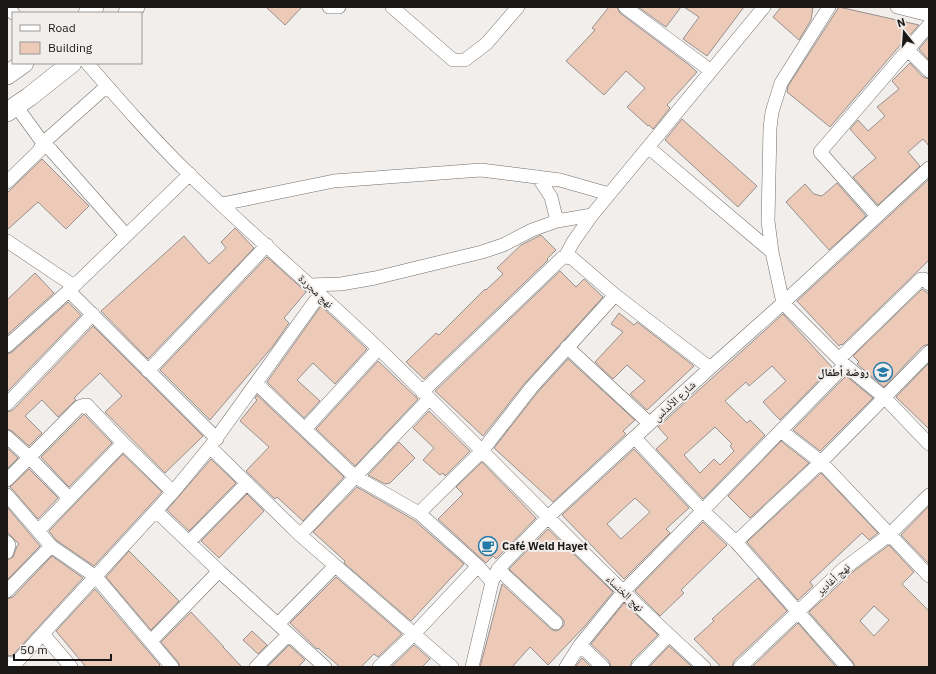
<svg xmlns="http://www.w3.org/2000/svg" width="936" height="674" viewBox="0 0 936 674" font-family="'IBM Plex Sans','Noto Naskh Arabic',sans-serif">
  <style>
    .building { fill: #edc9b8; stroke: #95918f; fill-rule: evenodd }
    .lines { fill: none; stroke-linecap: round; stroke-linejoin: round }
    .minor-casing { stroke: #73706d; stroke-width: 14 }
    .highway-casing { stroke: #73706d; stroke-width: 20 }
    .minor { stroke: #fff; stroke-width: 13 }
    .highway { stroke: #fff; stroke-width: 19 }
    .labels { text-anchor: middle; dominant-baseline: central; stroke-width: 4; stroke-linejoin: round; paint-order: stroke }
    .street-label { font-size: 11px; fill: #1a1918; stroke: #f2eeeb }
    .poi-label { font-size: 11px; font-weight: bold; fill: #1a1918; stroke: #f2eeeb; text-anchor: end }
  </style>
  <rect width="100%" height="100%" fill="#f2eeeb"/>
  <path class="building" d="M266 7H302L285 25Z
    M609 7H617L620 13 688 64 697 72 667 105 670 108 653 129 649 125 648 126 627 107 645 88 626 71 604 95 566 61 595 30 592 28Z
    M638 7H681L666 27Z
    M684 7H744L707 56 683 39 699 17Z
    M781 7H813L811 20 799 40 773 17Z
    M839 7 919 25 908 37V36L830 127 787 92 788 86Z
    M929 37V60L919 49Z
    M910 63 923 77 929 79V146L923 139 908 152 920 166 878 205 853 177 876 158 850 129 858 120 868 131 885 116 877 107 899 89 892 81Z
    M682 119 757 186 738 207 665 140Z
    M42 159 89 206 66 229 38 202 7 230V193Z
    M929 179V260L842 345 841 344 839 346 797 301Z
    M837 183 866 216 829 250 786 202 805 184 814 194 822 196Z
    M235 228 254 248 148 359 101 311 184 236 209 264 226 248 221 242Z
    M541 235 556 250 547 259 548 260 424 379 406 362 436 333 439 335 485 289 486 290 503 274 497 268 521 245Z
    M267 257 306 292 284 318 289 323 273 346 210 420 160 370Z
    M560 271 576 287 584 279 603 297 525 383 483 436 435 391Z
    M35 273 54 293 7 335V300Z
    M922 289 929 294V344L923 346 884 387 857 364 859 362 853 356Z
    M68 302 81 315 7 392V354L12 352Z
    M321 306 367 349 335 384 313 363 297 380 320 401 304 418 267 382Z
    M619 313 634 325 637 322 694 366 647 410 630 394 645 381 627 365 613 379 595 362 623 332 611 324Z
    M783 314 832 367 780 420 763 402 786 381 772 366 749 386 746 382 725 401 747 423 750 420 765 435 703 499 656 449 668 438 658 427ZM715 427 732 444 730 446 734 451 720 465 714 459 700 473 684 455Z
    M93 326 203 436 165 473 105 412 122 396 100 373 74 398 76 400 58 417 42 400 25 416 42 433 29 446 12 431 7 429V412L13 410Z
    M568 359 635 420 623 431 626 434 553 502 494 448 537 393Z
    M378 361 418 399 355 466 316 429Z
    M929 363V429L896 397Z
    M846 376 873 398 820 451 793 430Z
    M257 395 344 477 303 521 277 497 275 499 246 471 269 447 240 421 257 400 255 398Z
    M429 411 470 451 445 476 443 473 440 475 423 460 434 448 413 428Z
    M84 414 112 443 69 487 41 457Z
    M781 441 809 463 750 518 728 496Z
    M399 442 415 458 390 483 385 484 368 475Z
    M7 448 18 458 7 469Z
    M634 449 689 508 666 529 670 533 624 579 562 515ZM635 498 650 512 621 539 607 524Z
    M123 454 162 492 94 566 56 540 49 531Z
    M211 459 236 483 189 531 167 510Z
    M482 462 536 518 496 559 493 556 486 563 438 519 463 494 456 487Z
    M29 469 58 498 38 519 13 490 10 487Z
    M821 473 878 533 869 540 862 533 810 582 813 586 798 600 747 542Z
    M357 487 414 520 464 564 411 621 344 563 345 561 313 532Z
    M247 494 264 511 219 558 201 541Z
    M929 506V564L901 535Z
    M7 507 40 546 7 580V560L13 557 17 546 19 544 7 532Z
    M703 522 727 545 681 590 684 593 660 616 635 591Z
    M548 529 613 592 584 627 548 665 530 647 512 667H480L502 584 551 629 555 631 559 630 564 625V621L561 617 509 569Z
    M889 545 914 572 902 584 929 611V667H855L853 662 809 612 854 571ZM874 606 889 620 874 636 860 621Z
    M129 551 179 601 151 630 106 577Z
    M52 556 83 578 12 656 7 655V599L13 597Z
    M336 577 402 634 378 657 374 654 361 667H340L318 648 317 649 290 623Z
    M758 578 787 611 734 661 732 667H721L694 639 714 621 712 619Z
    M95 589 160 665 158 667H86L56 631Z
    M624 603 658 635 632 661 630 667H611L609 661 591 644Z
    M191 612 224 647H223L242 667H180L178 662 161 642Z
    M798 623 836 667H752Z
    M252 631 267 645 258 654 243 640Z
    M289 645 305 660 298 667H267Z
    M414 645 430 659 422 667H391Z
    M669 646 692 667H649Z
    M582 658 591 667H575Z"/>
  <g class="lines">
    <g class="minor-casing">
      <path id="minor" d="M7 7 13 13
        M329 7H339
        M392 7 453 60H465L487 43 518 7
        M625 7 711 71
        M829 7 781 83 772 112 770 128 768 221 772 252 783 303 845 365 884 397 929 444
        M897 7 929 15
        M908 50 929 71
        M87 63C120 101 153 139 190 175 251 234 316 289 378 348 487 453 591 565 704 667
        M16 106 43 143 107 86
        M648 147 772 252
        M538 177 551 197 557 221
        M7 182 39 151 43 143 51 150 126 235
        M222 204 334 181 481 170 560 180 609 194
        M877 216 820 152 929 25
        M7 241 74 286
        M565 257 573 242 592 215 764 7
        M310 285 341 284 375 278 482 252 503 245 532 230 557 221 592 215
        M69 291 217 439
        M7 346 74 286 190 174
        M567 347 649 423
        M839 359 921 279H924L929 284
        M148 371 267 245
        M256 383 354 476 419 513 478 566 492 582
        M422 392 562 258 565 257 572 258 615 295
        M7 404 93 314
        M305 429 378 349
        M781 431 821 462 929 576
        M7 437 29 457 69 498
        M635 438 702 510 736 542 847 667
        M210 447 300 535 452 667
        M7 480 79 407 85 405H87L123 443 173 492
        M7 495 51 546 96 577 172 667
        M156 511 219 571 325 667
        M419 513 482 451 531 388 615 295 710 368
        M38 531 123 443
        M300 535 429 399
        M7 542 9 545 7 552
        M189 542 247 483
        M736 542 821 462 929 352
        M498 569 556 623
        M7 591 51 546
        M278 624 335 566
        M43 634 71 667
        M151 641 219 571
        M580 645 603 667
        M7 663 11 664 16 663 173 492 210 447 320 294
        M256 667 289 634
        M379 667 414 634 478 566
        M472 667 492 582 498 569 548 517 710 368 783 303 929 168
        M566 667 580 645 624 591 845 365
        M638 667 669 635
        M740 667 842 570 889 535 929 495"/>
    </g>
    <g class="highway-casing">
      <path id="highway" d="M88 13 94 7
        M128 13 135 7
        M7 75 24 63
        M7 112 29 97 72 63"/>
    </g>
    <use href="#minor" class="minor"/>
    <use href="#highway" class="highway"/>
  </g>
  <defs>
    <g id="school-ring" transform="scale(1)"><circle r="9.5" fill="#f2eeeb" stroke="#2278a7" stroke-width="1.5"/><path d="M0-5L7-2L0 1L-7-2ZM-4 1L0 2.5L4 1V4Q0 6-4 4Z" fill="#2278a7"/></g>
    <g id="cafe-ring" transform="scale(1)"><circle r="9.5" fill="#f2eeeb" stroke="#2278a7" stroke-width="1.5"/><path d="M-5.5-4.5H6V0H3Q3 3.5 0 3.5H-2.5Q-5.5 3.5-5.5 0ZM3-3.2v2h1.7v-2ZM-6 4.5H4V6H-6Z" fill="#2278a7"/></g>
  </defs>
  <g fill-rule="evenodd">
    <use href="#school-ring" x="883" y="372"/>
    <use href="#cafe-ring" x="488" y="546"/>
  </g>
  <g class="labels">
    <g class="street-label">
      <text transform="translate(316 291) rotate(43)">نهج مجردة</text>
      <text transform="translate(674 401) rotate(-43)">شارع الأندلس</text>
      <text transform="translate(833 579) rotate(-42)">نهج أغادير</text>
      <text transform="translate(625 593) rotate(44)">نهج الخنساء</text>
    </g>
    <g class="poi-label">
      <text x="869" y="372">روضة أطفال</text>
      <text x="502" y="546" text-anchor="start">Café Weld Hayet</text>
    </g>
  </g>
  <rect width="936" height="674" fill="none" stroke="#1a1918" stroke-width="16"/>
  <rect x="12" y="12" width="130" height="52" fill="#f2eeeb" stroke="#9c9997"/>
  <rect x="20" y="25" width="20" height="6" fill="#ffffff" stroke="#9c9997"/>
  <text x="48" y="32" font-size="12" fill="#1a1918">Road</text>
  <rect x="20" y="42" width="20" height="12" fill="#edc9b8" stroke="#9c9997"/>
  <text x="48" y="52" font-size="12" fill="#1a1918">Building</text>
  <g transform="translate(904 32) rotate(343)" stroke="#f2eeeb" stroke-width="3" paint-order="stroke">
  <path d="M0-3L7 15L0 10L-7 15Z" fill="#1a1918"/>
  <text y="-6" font-size="11" font-weight="bold" text-anchor="middle" fill="#1a1918">N</text>
  </g>
  <path d="M14 654v6h97v-6" fill="none" stroke="#1a1918" stroke-width="2"/>
  <text x="20" y="654" font-size="12" fill="#1a1918" stroke="#f2eeeb" stroke-width="3" paint-order="stroke">50 m</text>
</svg>
